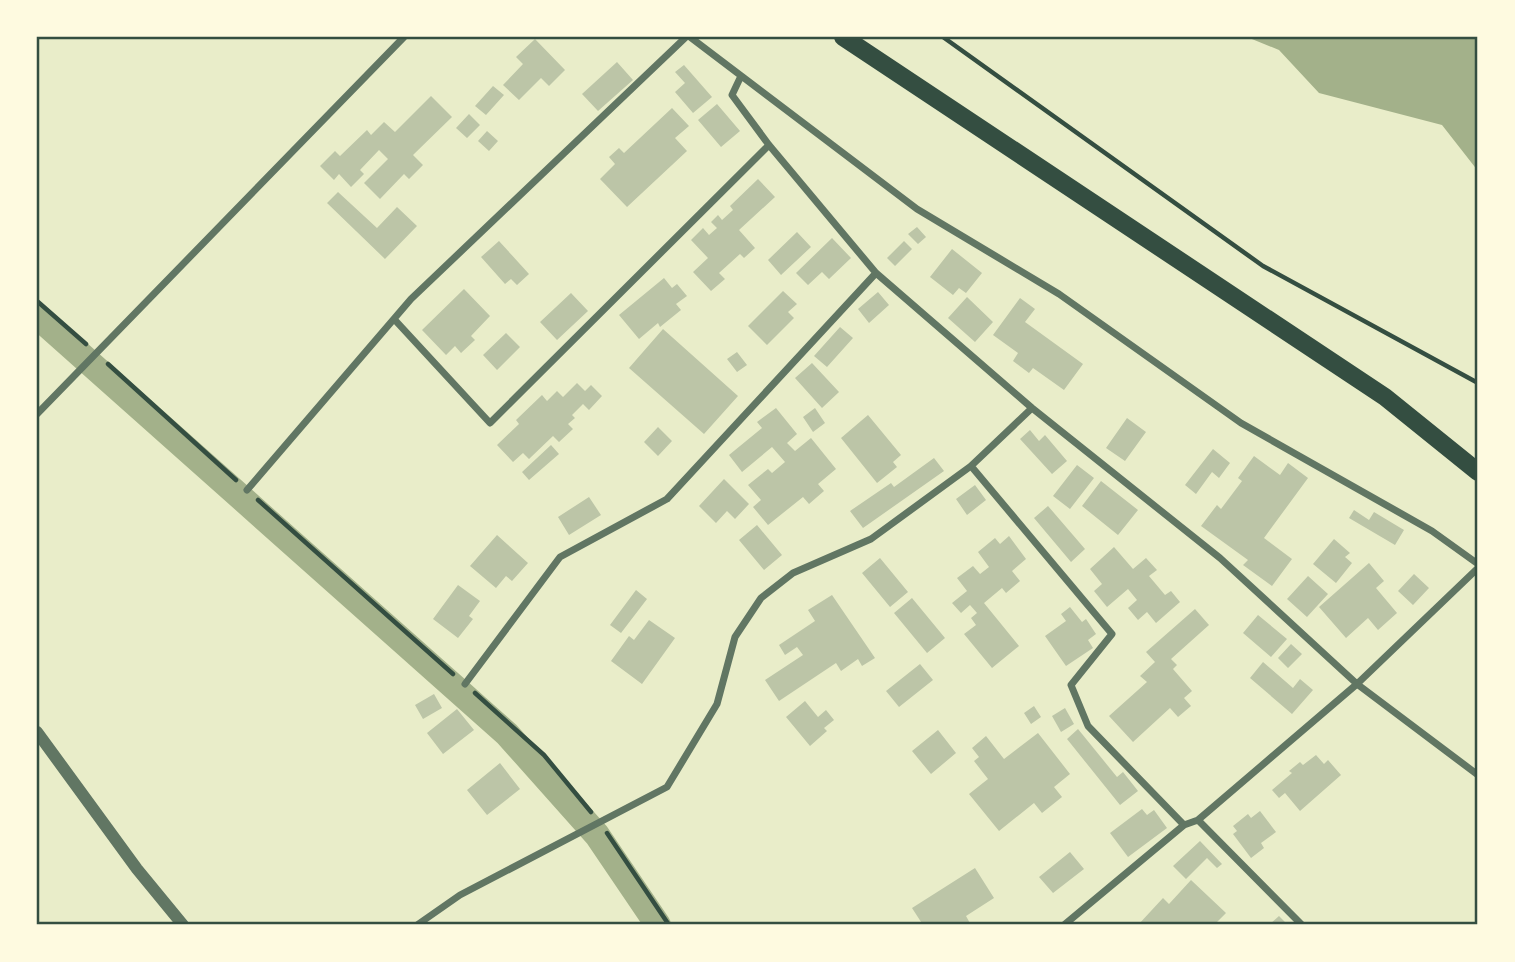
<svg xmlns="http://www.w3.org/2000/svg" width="1515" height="962" viewBox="0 0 1515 962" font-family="Mulish,sans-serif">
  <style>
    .water { fill: #a3b18a }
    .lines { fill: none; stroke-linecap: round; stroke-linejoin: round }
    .canal { stroke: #a3b18a; stroke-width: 26 }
    .building { fill: #bcc5a7 }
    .path { stroke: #344e41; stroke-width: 4.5 }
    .minor { stroke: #617663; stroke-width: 7 }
    .tertiary { stroke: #617663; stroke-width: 12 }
    .primary { stroke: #344e41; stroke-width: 18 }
    .neatline { fill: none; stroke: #344e41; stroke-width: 2.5 }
  </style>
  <rect width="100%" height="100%" fill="#e9edc9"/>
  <path class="water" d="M1247 37H1478V171L1442 125 1319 93 1279 50Z"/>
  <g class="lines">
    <path class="canal" d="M37 316 507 734 597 835 658 925"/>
  </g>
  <path class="building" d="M535 39 565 70 549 86 541 78 519 100 503 85 523 64 516 57Z
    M617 62 633 80 598 111 582 94Z
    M684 65 712 97 693 113 675 92 685 83 675 72Z
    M493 86 504 95 486 115 475 106Z
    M431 96 452 117 413 155 423 165 409 179 404 174 380 199 364 183 388 159 379 150 360 170 364 174 351 187 339 174 334 180 320 166 335 151 340 156 367 130 371 135 384 122 395 132Z
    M717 104 740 131 721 147 698 120Z
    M672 108 689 126 675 138 687 151 627 207 600 179 615 164 609 157 619 148 624 153Z
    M469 114 480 125 467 138 456 128Z
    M487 131 498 141 489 151 478 141Z
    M758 179 775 197 739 230 755 248 744 258 740 254 719 273 725 279 711 291 693 272 708 258 691 240 703 228 709 235 717 228 711 222 718 215 722 220 733 210 730 206Z
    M338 192 377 228 397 207 417 226 385 259 327 203Z
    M917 227 926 237 918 244 908 234Z
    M797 232 811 247 781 275 768 260Z
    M832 238 851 258 829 279 822 272 808 285 796 273Z
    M499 241 529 274 517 285 511 279 505 284 481 257Z
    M904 241 912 249 895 266 887 258Z
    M952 249 982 273 966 293 959 288 953 295 930 277Z
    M664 278 672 288 677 284 687 296 676 304 681 310 660 327 658 323 639 339 619 315Z
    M464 289 490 316 471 336 475 340 461 353 455 346 446 355 422 330Z
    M783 291 797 304 788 312 794 318 767 345 748 326Z
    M878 292 889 305 869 323 858 309Z
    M571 293 588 311 557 340 540 322Z
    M967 297 993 322 975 342 948 318Z
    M1020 298 1035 309 1025 322 1083 364 1064 390 1033 368 1029 373 1013 361 1018 353 993 335Z
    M840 327 853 338 827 367 814 356Z
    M663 329 738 396 704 434 629 368Z
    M506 333 520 347 497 370 483 355Z
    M737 352 747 365 737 372 727 359Z
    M812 363 839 392 822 408 795 378Z
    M577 383 585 391 591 385 602 396 589 410 583 404 572 415 575 418 568 424 573 429 559 442 553 436 529 459 523 453 513 462 497 445 519 424 516 420 542 395 547 401 557 391 563 397Z
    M776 408 797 434 787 443 795 451 811 438 836 469 818 484 824 491 809 504 803 497 768 525 753 507 761 500 748 485 768 469 772 473 785 462 772 447 742 472 729 455 762 428 757 422Z
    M815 408 825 423 813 432 803 417Z
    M868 415 901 455 893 462 897 467 877 483 841 438Z
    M1127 418 1146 432 1125 461 1106 448Z
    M658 427 672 441 658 456 644 442Z
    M1030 430 1039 441 1045 435 1067 461 1052 474 1020 439Z
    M551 445 559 454 529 480 522 472Z
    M1213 449 1230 463 1219 478 1212 472 1196 494 1185 485Z
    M1254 456 1280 475 1288 463 1308 478 1264 538 1292 559 1272 586 1243 565 1248 560 1201 526 1217 505 1221 509 1242 481 1238 478Z
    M934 458 944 471 863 528 850 511 891 483 894 487Z
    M1077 465 1094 478 1070 509 1053 496Z
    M724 479 749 504 735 519 727 511 716 523 699 506Z
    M1101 481 1138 510 1118 535 1082 506Z
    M975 485 986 500 967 515 956 499Z
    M589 497 601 515 569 535 558 517Z
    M1048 506 1085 549 1071 562 1034 518Z
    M1354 510 1369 520 1374 512 1404 530 1395 545 1349 518Z
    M757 525 782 555 764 570 739 540Z
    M497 535 528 563 512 581 506 576 496 588 470 566Z
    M1009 536 1026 559 1012 571 1020 581 1006 593 1002 588 984 603 1019 646 992 668 964 634 976 625 971 618 977 613 970 605 961 613 952 603 967 591 957 578 973 566 980 574 989 567 978 552 995 538 1000 544Z
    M1334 539 1350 553 1345 557 1352 563 1336 583 1313 564Z
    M1114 547 1133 569 1146 558 1157 570 1149 576 1165 595 1171 591 1180 602 1156 623 1147 612 1138 620 1128 608 1137 600 1128 589 1107 607 1094 591 1102 584 1090 569Z
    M880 558 908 592 890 607 862 573Z
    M1369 563 1384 581 1376 588 1397 613 1378 630 1368 618 1346 638 1319 607Z
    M1414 574 1429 588 1413 605 1398 591Z
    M1308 576 1328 594 1307 617 1287 599Z
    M458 585 480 601 469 616 473 619 458 638 433 619Z
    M636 590 647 599 621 633 610 625Z
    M832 595 875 658 862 666 858 659 841 671 836 663 779 701 765 680 803 655 797 647 785 655 779 645 815 621 808 610Z
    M912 598 945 638 927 653 894 613Z
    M1070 607 1082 622 1086 619 1096 634 1088 640 1093 648 1066 666 1045 636 1066 621 1061 614Z
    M1195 609 1209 625 1171 659 1177 665 1173 669 1192 691 1184 698 1191 706 1178 717 1170 708 1133 742 1109 716 1147 682 1140 676 1155 662 1146 652Z
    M1258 615 1287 639 1271 657 1243 633Z
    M649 620 675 638 642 684 611 661 629 636 634 640Z
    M1291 644 1302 654 1288 668 1278 658Z
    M1263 662 1293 688 1300 679 1313 690 1292 714 1250 678Z
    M920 664 933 680 899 707 886 691Z
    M434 694 442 708 423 719 415 705Z
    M805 701 818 717 826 710 834 720 824 728 827 731 810 746 786 717Z
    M1034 706 1041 717 1031 724 1024 713Z
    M1065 708 1074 724 1061 732 1052 716Z
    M457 709 474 730 443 754 427 733Z
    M1078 729 1117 777 1123 772 1138 791 1120 805 1067 739Z
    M938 730 956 753 931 774 912 751Z
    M1038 733 1070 774 1054 787 1062 797 1042 813 1034 803 999 831 969 794 988 779 974 761 979 757 972 748 986 736 1004 759Z
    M1316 755 1324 764 1328 760 1341 775 1300 811 1285 793 1279 798 1272 790 1292 773 1289 771 1300 762 1303 765Z
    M500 763 520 789 487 815 467 790Z
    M1142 809 1147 815 1154 810 1167 828 1128 857 1110 833Z
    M1260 811 1276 832 1261 843 1264 848 1251 858 1233 834 1237 831 1233 826 1248 814 1251 818Z
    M1200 841 1222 864 1217 868 1207 858 1186 879 1173 866Z
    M1070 852 1084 869 1053 893 1039 877Z
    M975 868 994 898 966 916 971 925H923L912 908Z
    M1191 880 1226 913 1214 925H1138L1163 898 1169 904Z
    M1279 916 1288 925H1269Z"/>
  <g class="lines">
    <path class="path" d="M943 37 1263 266 1478 383
      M37 301 86 344
      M108 364 236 480
      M258 500 453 674
      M475 693 544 755 591 812
      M607 833 669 925"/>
    <path class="minor" d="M690 37 917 209 1059 294 1241 423 1432 531 1478 564
      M741 76 732 95 769 145 876 273 1032 408 1220 558 1357 684 1478 775
      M394 319 490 423 769 145
      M37 414 404 37
      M971 466 1112 634 1071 685 1088 726 1184 825
      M247 490 411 299 686 37
      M465 684 560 557 667 499 876 273
      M1198 820 1302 925
      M417 925 460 895 667 787 717 704 735 637 761 598 793 573 871 539 971 466 1032 408
      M1064 925 1184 825 1198 820 1357 684 1478 568"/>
    <path class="tertiary" d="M37 732 137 869 183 925"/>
    <path class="primary" d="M843 37 1385 397 1478 472"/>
  </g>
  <rect width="1515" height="962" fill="none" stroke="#fefae0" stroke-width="77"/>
  <rect x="38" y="38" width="1438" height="885" class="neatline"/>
</svg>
